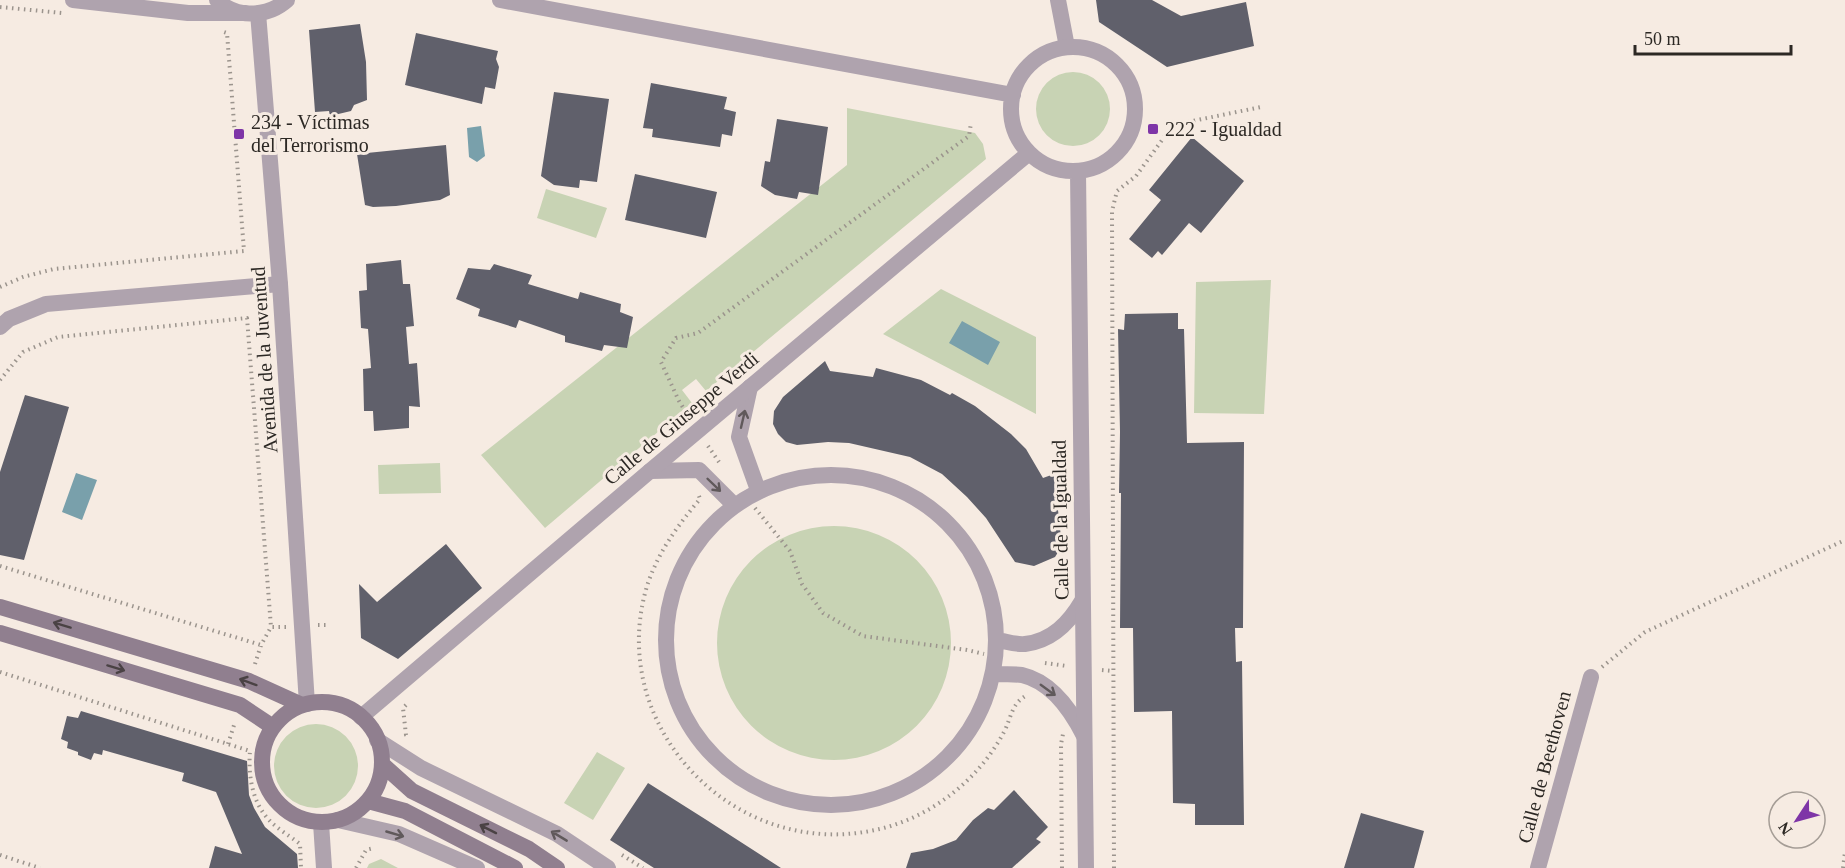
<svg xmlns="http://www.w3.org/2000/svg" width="1845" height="868" viewBox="0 0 1845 868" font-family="'Times New Roman',serif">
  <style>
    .green { fill: #c8d3b4 }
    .water { fill: #79a0ab }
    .building { fill: #60606b }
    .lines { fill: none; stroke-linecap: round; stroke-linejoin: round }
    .path { stroke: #9b948d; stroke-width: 4; stroke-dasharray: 1.5 4.5; stroke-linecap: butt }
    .minor { stroke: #afa3ae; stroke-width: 16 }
    .tertiary { stroke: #afa3ae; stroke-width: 16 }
    .secondary { stroke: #907f8f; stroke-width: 16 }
    .oneway { stroke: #60595b }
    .oneway2 { stroke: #4a4244 }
    .poi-dot { fill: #7e35a7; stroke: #f6ebe2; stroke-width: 2 }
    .labels { text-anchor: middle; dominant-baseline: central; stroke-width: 6; stroke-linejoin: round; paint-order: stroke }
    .poi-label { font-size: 20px; fill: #2c2824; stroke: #f6ebe2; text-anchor: start }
    .street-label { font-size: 20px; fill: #2c2824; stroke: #f6ebe2 }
  </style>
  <rect width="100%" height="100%" fill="#f6ebe2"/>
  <path class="green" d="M1036 109a37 37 0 1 1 74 0a37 37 0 1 1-74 0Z
    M847 108 975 133 983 144 986 159 706 391 696 379 682 390 692 403 545 528 481 455 847 165Z
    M546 189 607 208 596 238 537 218Z
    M1271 280 1264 414 1194 413 1196 282Z
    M941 289 1036 337V414L883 334Z
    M440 463 441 493 379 494 378 465Z
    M717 643a117 117 0 1 1 234 0a117 117 0 1 1-234 0Z
    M274 766a42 42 0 1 1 84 0a42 42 0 1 1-84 0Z
    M597 752 625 768 593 820 564 803Z
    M381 859 398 868H399H367L369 864Z"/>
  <path class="water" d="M481 126 485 156 477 162 469 157 467 128Z
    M962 321 1000 342 988 365 949 343Z
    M76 473 97 480 82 520 62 512Z"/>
  <path class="building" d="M1096 0H1152L1181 16 1246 2 1254 46 1167 67 1099 22Z
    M360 24 366 62 367 100 354 105 351 111 330 116 329 111 315 112 309 30Z
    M416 33 498 51 496 59 499 67 495 89 485 87 482 104 405 85Z
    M651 83 727 97 724 109 736 112 732 136 722 134 720 147 652 137 653 129 643 128Z
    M554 92 609 99 597 182 580 180 579 188 554 185 541 176Z
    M777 119 828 127 818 195 799 192 797 199 775 195 761 186 765 161 770 162Z
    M1192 137 1244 181 1201 233 1189 223 1162 255 1158 251 1152 258 1129 239 1161 200 1149 190Z
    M446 145 450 195 440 200 396 206 373 207 365 205 357 154Z
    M635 174 717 192 706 238 625 220Z
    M401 260 403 284H410L414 326 406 327 409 364 417 363 420 407 409 406V428L374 431 373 411H364L363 369 371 368 368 329 361 328 359 291 367 290 366 264Z
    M494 264 532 275 528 284 578 299 580 292 621 304 620 312 633 317 627 348 604 345 602 351 565 342V336L519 320 516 328 478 316 480 309 456 299 468 268 490 270Z
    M1178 313V329H1184L1187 443 1244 442 1243 628H1235L1236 662 1242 661 1244 825H1195V804L1173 803 1172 711 1134 712 1133 628H1120L1121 493H1119L1120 432 1118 329 1124 330 1125 314Z
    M825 361 830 371 873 377 876 368 921 380 950 395 952 393 975 406 1011 434 1026 449 1043 478 1054 474 1062 546 1055 557 1034 566 1015 562 986 518 967 497 942 474 910 457 849 443 828 442 797 445 786 442 778 434 773 424 774 411 783 397Z
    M25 395 69 407 24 560 0 555V472Z
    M446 544 482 588 398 659 361 638 359 584 377 602Z
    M81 711 247 761 249 795 254 808 265 827 297 854 298 868H209L215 846 242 854 216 792 182 781 184 773 103 750 102 755 94 753 91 760 78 755V752L67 748 68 742 61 739 67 716 78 718Z
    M648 783 705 819 781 868H654L610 840Z
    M1014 790 1048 827 1036 839 1041 842 1012 868H906L911 853 933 849 956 840 973 820 988 808 994 810Z
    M1361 813 1424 831 1414 868H1344Z"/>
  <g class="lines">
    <path class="path" d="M0 7 62 13
      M0 287 23 277 54 269 244 251 227 33 224 32
      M0 380 23 352 58 337 247 318 271 627
      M689 417 679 401 661 362 676 338 698 333 969 136 971 123
      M708 446 719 462
      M699 496 700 499C678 525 659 551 648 583 603 723 732 861 875 830 929 819 978 781 1004 732 1012 716 1011 704 1027 695
      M755 508 790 551 802 584 823 613 863 636 967 650 984 654
      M0 566 261 645
      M318 625H330
      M1045 663 1067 666
      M255 664 261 645 271 627H286
      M1602 667 1645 632 1845 540
      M1102 670 1113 671
      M0 672 250 751C248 775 252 803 270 821 279 830 290 836 300 844L301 868
      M406 705 403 708 406 735 409 737
      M228 744 235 722
      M0 855 40 868
      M622 855 643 868
      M356 868 366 850 374 848
      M1062 868 1061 744 1063 734
      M1114 868 1112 211 1117 191 1136 176 1173 125 1261 107
      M1843 868 1845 852"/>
    <path class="minor" d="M1058 0 1067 47
      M0 327 9 319 46 304 280 284
      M750 387 739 437 758 490
      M650 471 699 470 734 505
      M666 640a165 165 0 1 1 330 0a165 165 0 1 1-330 0Z
      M997 640C1005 641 1016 645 1025 644 1052 641 1069 623 1082 601
      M994 674C1003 674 1013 674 1022 675 1052 682 1071 710 1084 736
      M377 740 421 768 557 834 608 868
      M338 820 399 834 477 868
      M1538 868 1591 677"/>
    <path class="tertiary" d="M73 0 188 13H246
      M217 0C236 19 268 17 287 0
      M500 0 1013 95
      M258 13 280 284 307 704
      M1011 109a62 62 0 1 1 124 0a62 62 0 1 1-124 0Z
      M1078 171 1086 868
      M361 717 650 471 1029 153
      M321 823 324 868"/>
    <path class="secondary" d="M0 607 249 681 302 705
      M0 633 240 705 273 727
      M262 762a60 60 0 1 1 120 0a60 60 0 1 1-120 0Z
      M382 764 412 791 529 849 557 868
      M368 801 405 811 515 868"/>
  </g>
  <defs><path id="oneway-shaft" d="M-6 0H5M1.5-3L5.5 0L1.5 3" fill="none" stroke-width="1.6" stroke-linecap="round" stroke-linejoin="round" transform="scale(1.5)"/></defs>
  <g class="oneway">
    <use href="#oneway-shaft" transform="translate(743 419) rotate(-77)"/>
    <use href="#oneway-shaft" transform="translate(714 485) rotate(44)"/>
    <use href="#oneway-shaft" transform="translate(1048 690) rotate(36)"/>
    <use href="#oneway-shaft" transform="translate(395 834) rotate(16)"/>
    <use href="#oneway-shaft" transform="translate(559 836) rotate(-149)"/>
  </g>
  <g class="oneway2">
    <use href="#oneway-shaft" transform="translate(62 625) rotate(-163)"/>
    <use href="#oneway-shaft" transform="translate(116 668) rotate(17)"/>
    <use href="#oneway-shaft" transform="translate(248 682) rotate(-160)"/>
    <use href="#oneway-shaft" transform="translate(488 829) rotate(-153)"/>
  </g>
  <g class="poi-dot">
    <rect x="1147" y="123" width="12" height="12" rx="3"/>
    <rect x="233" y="128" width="12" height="12" rx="3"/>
  </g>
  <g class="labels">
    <g class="poi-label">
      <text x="251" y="122">234 - Víctimas<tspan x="251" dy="23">del Terrorismo</tspan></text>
      <text x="1165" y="129">222 - Igualdad</text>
    </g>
    <g class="street-label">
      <text transform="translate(264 360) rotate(-94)">Avenida de la Juventud</text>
      <text transform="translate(681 418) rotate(-40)">Calle de Giuseppe Verdi</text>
      <text transform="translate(1060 520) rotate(-91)">Calle de la Igualdad</text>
      <text transform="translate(1544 767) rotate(-75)">Calle de Beethoven</text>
    </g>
  </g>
  <g transform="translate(1797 820) rotate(234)"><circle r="28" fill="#f6ebe2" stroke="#a59d96" stroke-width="1.5"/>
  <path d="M0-4.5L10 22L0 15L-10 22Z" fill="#7e35a7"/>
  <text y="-9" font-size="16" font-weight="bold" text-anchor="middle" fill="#2c2824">N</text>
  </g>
  <path d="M1635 45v9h156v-9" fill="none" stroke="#2c2824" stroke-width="3"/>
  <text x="1644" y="45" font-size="18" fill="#2c2824" stroke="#f6ebe2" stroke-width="4.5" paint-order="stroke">50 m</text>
</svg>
